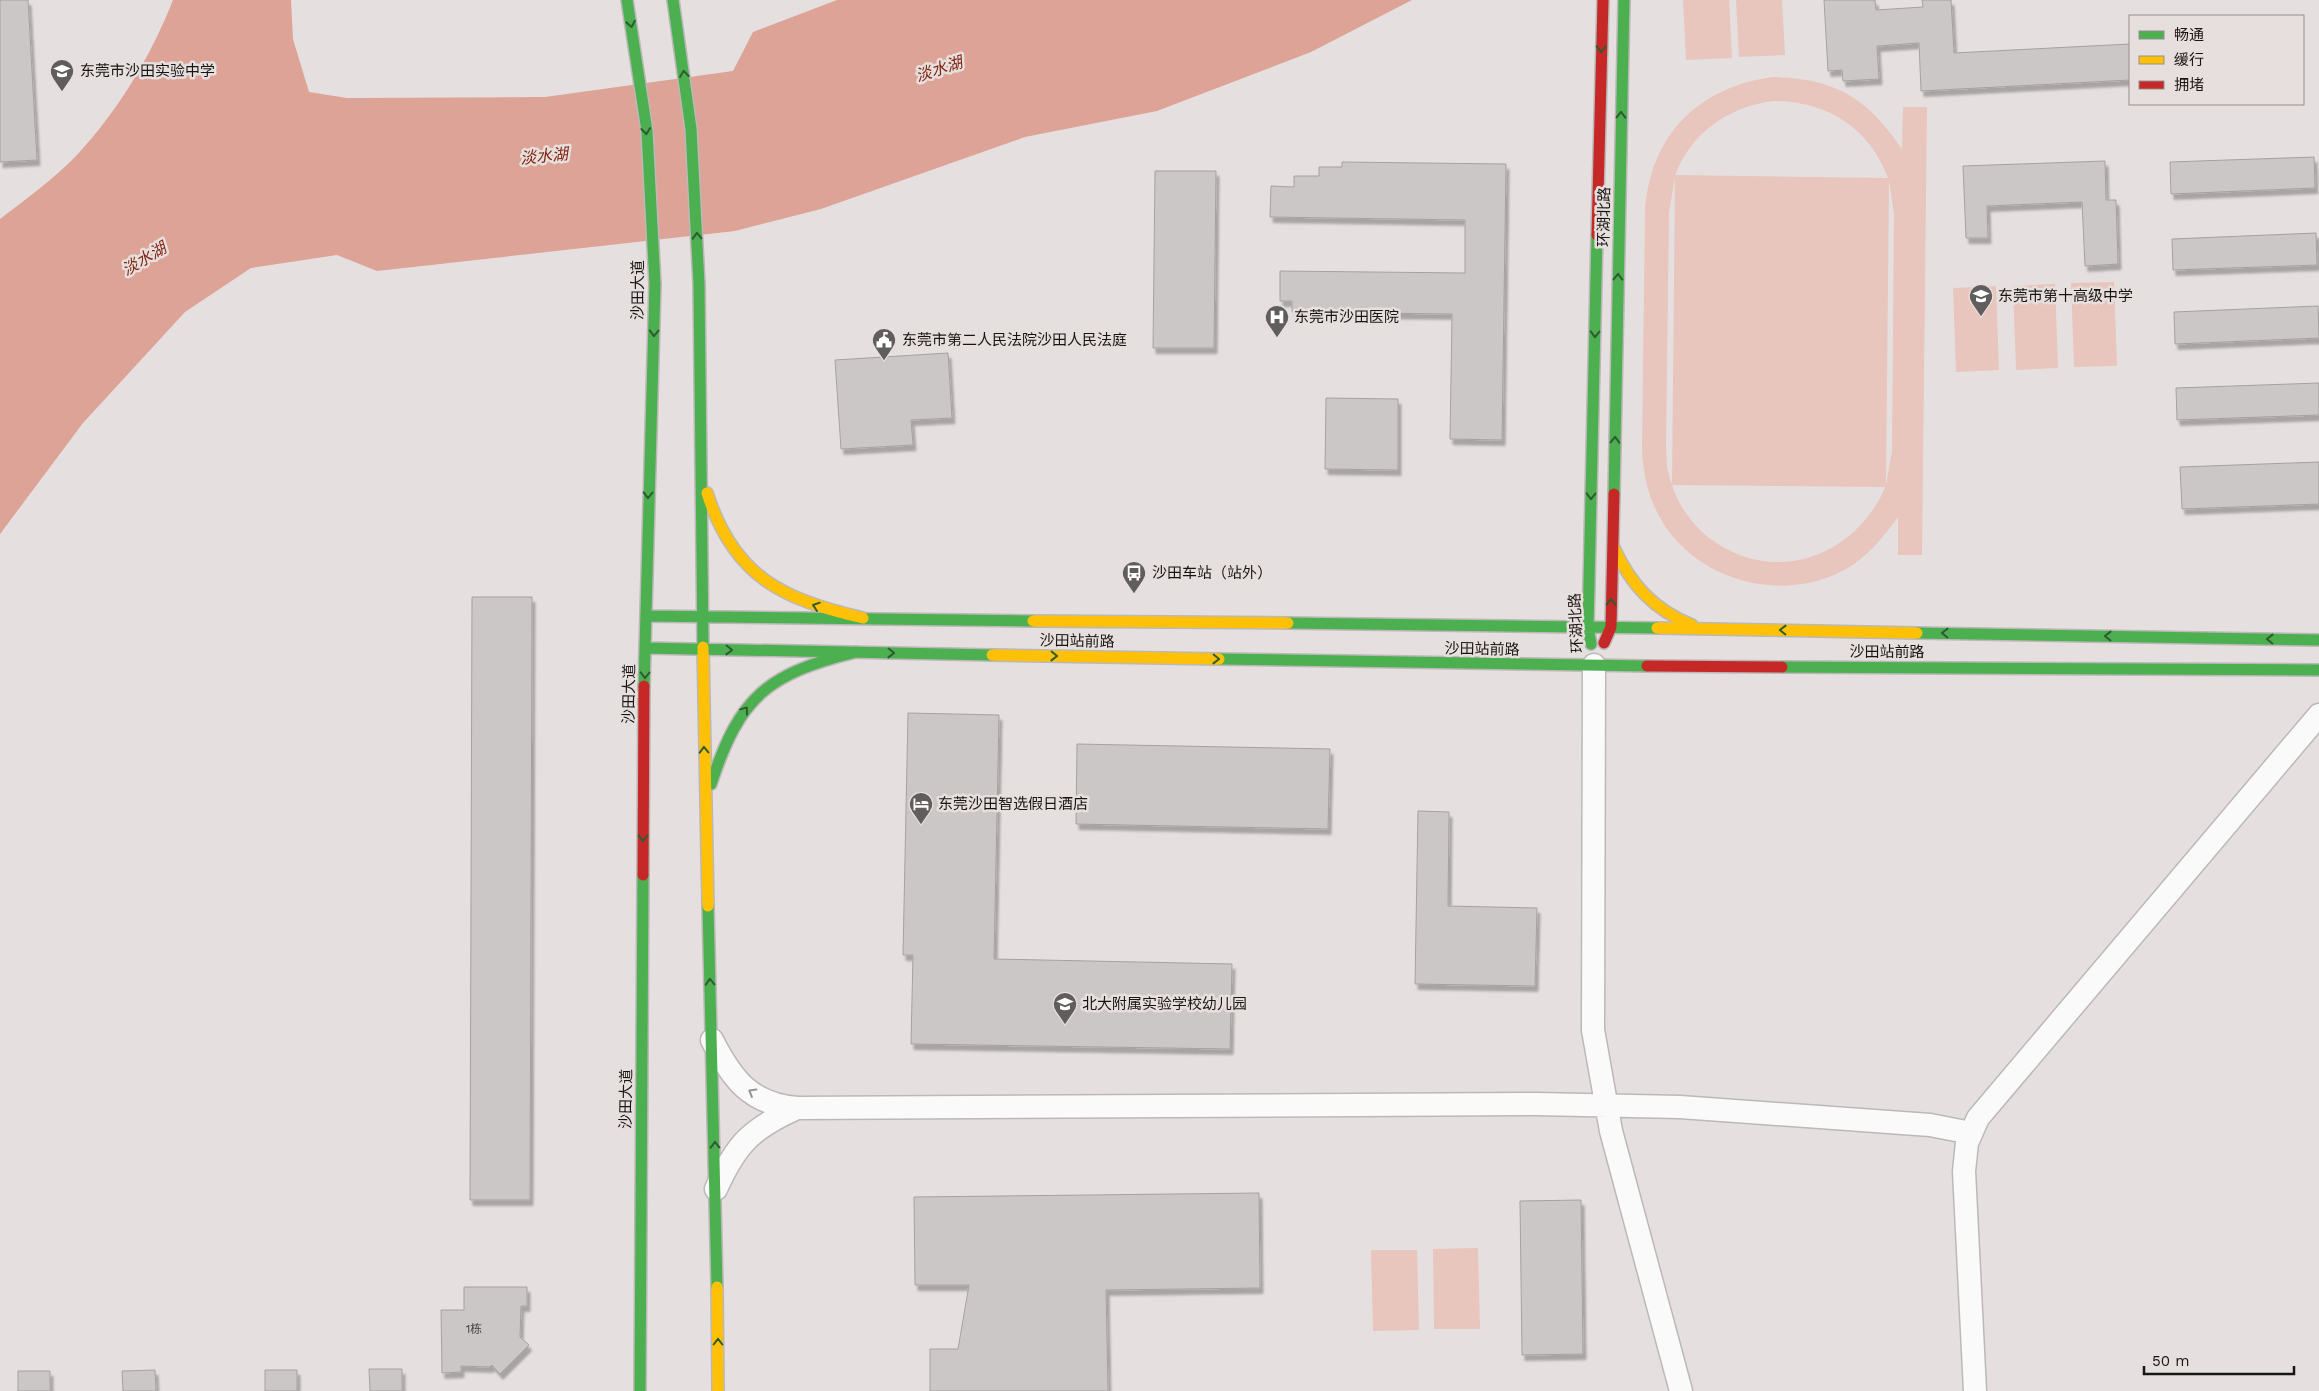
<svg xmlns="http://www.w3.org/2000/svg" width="2319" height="1391" viewBox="0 0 2319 1391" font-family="'Work Sans','Noto Sans SC',sans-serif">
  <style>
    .green { fill: #e8c5bd; fill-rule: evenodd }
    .water { fill: #dca396 }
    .building { fill: #cac7c6; stroke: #a5a2a1; filter: url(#shadow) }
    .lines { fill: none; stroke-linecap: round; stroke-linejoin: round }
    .street-casing { stroke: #bcb8b8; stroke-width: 25 }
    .fast-casing { stroke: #bcb8b8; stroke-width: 14 }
    .slow-casing { stroke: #bcb8b8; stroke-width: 14 }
    .jam-casing { stroke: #bcb8b8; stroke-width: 14 }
    .street { stroke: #fbfafa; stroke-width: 22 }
    .fast { stroke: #4caf50; stroke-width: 11 }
    .slow { stroke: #ffc107; stroke-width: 11 }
    .jam { stroke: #c62828; stroke-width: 11 }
    .oneway { stroke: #2f5b30 }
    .oneway2 { stroke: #959393 }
    .labels { text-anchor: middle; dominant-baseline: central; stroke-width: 5; stroke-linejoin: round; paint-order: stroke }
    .number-label { font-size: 12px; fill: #464342 }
    .poi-label { font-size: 15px; fill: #181615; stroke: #e7dfdd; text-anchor: start }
    .street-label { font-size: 15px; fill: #181615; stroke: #e7dfdd }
    .water-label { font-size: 16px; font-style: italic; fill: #812410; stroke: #e7dfdd }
  </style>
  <defs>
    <filter id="shadow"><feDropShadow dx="3" dy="5.5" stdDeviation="1" flood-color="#0004"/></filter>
  </defs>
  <rect width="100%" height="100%" fill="#e5e0df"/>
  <path class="green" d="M1683 0H1729L1732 58 1686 60Z
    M1736 0H1782L1785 55 1739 57Z
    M1772 77C1834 78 1867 97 1902 149L1903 107H1927L1922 555H1898V517C1885 535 1872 551 1854 564 1789 608 1691 582 1657 512 1647 492 1643 471 1642 449L1645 210C1651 135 1697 88 1772 77ZM1773 101C1826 101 1869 127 1888 178L1675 175C1692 132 1728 107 1773 101ZM1675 178 1672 482 1671 483 1667 467 1666 448 1669 212ZM1889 180 1894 214 1892 451 1886 485ZM1672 485 1885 487V488C1854 558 1772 587 1708 537 1692 524 1678 505 1672 485Z
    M2114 282 2117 366 2074 367 2071 283Z
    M2055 284 2058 368 2016 370 2013 286Z
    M1996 286 1999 370 1956 372 1953 288Z
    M1478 1248 1480 1329H1434L1433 1249Z
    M1417 1250 1419 1330 1373 1331 1371 1250Z"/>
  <path class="water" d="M173 0H291L293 39 309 92 347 98 545 97 733 71 753 32 837 0H1412L1311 52 1157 111 1025 137 821 209 735 231 377 271 337 255 251 268 185 312 83 423 0 534V219C26 199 54 179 77 155 118 111 151 56 173 0Z"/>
  <path class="building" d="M0 0H28L37 160 0 162Z
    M1824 0H1875L1876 10 1923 7 1922 0H1951L1954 53 2130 44V80L1921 91 1919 43 1877 46 1879 79 1843 81 1842 70 1828 71Z
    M2314 157 2315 188 2171 194 2170 162Z
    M2105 161 2106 200H2116L2118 264 2085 266 2082 202 1987 206 1988 238H1966L1963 166Z
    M1342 162 1506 164 1502 440 1450 439 1452 314 1292 312V301H1280V271L1465 273V220L1270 217 1271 186 1294 187V176H1319V167H1342Z
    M1155 171H1216L1214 348H1153Z
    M2316 233 2317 265 2173 270 2172 239Z
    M2318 306 2319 338 2175 344 2174 312Z
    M948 353 952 418 911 420 913 445 841 449 835 360Z
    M2319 383V415L2177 420 2176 388Z
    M1326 398 1398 399V470L1325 469Z
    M2319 462V504L2182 509 2180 467Z
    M472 597H532L530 1200H470Z
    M908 713 999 715 994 959 1232 964 1230 1049 911 1044 913 955H903Z
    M1077 744 1330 749 1328 829 1076 824Z
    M1418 811 1449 812 1448 906 1537 908 1535 986 1415 984Z
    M1259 1193 1260 1288 1106 1290 1108 1391H930V1349H958L969 1285H915L914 1197Z
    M1581 1200 1583 1354 1522 1355 1520 1201Z
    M464 1287H527V1306H521L520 1337 529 1345 500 1374 492 1365 490 1367 461 1366V1372L442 1373 441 1310H464Z
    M369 1369H402V1391H370Z
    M155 1370 156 1391H123L122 1371Z
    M265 1370H297V1391H265Z
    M18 1371H50V1391H18Z"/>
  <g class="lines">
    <g class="street-casing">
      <path id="street" d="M1594 665 1593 1030 1611 1131 1681 1391
        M712 1040C732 1079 750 1104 797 1108L1536 1104 1680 1107 1930 1125 1971 1133
        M716 1189C736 1144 752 1128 797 1108
        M1975 1391 1964 1171 1967 1143 1978 1118 2319 715"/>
    </g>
    <g class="fast-casing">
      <path id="fast" d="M627 0 647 131 655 284 644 686
        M673 0 691 129 699 284 703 647
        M1614 494 1624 0
        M646 616 1033 621
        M1288 623 1657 628
        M1917 633 2319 640
        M1591 644 1588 627 1597 235
        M645 648 992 655
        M1219 659 1647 666
        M1782 667 2319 670
        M711 784C740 696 767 674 856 652
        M708 906 717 1287
        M640 1391 643 875"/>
    </g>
    <g class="slow-casing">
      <path id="slow" d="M707 493C734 577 782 599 863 618
        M1614 548C1631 585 1654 610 1692 625
        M1033 621 1288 623
        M1657 628 1917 633
        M703 647 708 906
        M992 655 1219 659
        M717 1287 718 1391"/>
    </g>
    <g class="jam-casing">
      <path id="jam" d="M1597 235 1603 0
        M1604 643 1611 627 1614 494
        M1647 666 1782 667
        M643 875 644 686"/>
    </g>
    <use href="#street" class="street"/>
    <use href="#fast" class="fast"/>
    <use href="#slow" class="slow"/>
    <use href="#jam" class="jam"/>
  </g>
  <defs><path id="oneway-chevron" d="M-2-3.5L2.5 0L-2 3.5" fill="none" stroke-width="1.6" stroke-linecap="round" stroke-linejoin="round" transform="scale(1.25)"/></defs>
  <g class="oneway">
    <use href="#oneway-chevron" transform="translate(631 24) rotate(80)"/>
    <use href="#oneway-chevron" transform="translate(1601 49) rotate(91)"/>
    <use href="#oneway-chevron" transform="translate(684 74) rotate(-97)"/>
    <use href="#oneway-chevron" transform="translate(1621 115) rotate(-89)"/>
    <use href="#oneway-chevron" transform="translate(646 131) rotate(84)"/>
    <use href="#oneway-chevron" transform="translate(697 236) rotate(-92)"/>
    <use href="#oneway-chevron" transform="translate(1618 277) rotate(-89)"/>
    <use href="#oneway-chevron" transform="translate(654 333) rotate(91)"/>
    <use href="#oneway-chevron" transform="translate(1595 334) rotate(91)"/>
    <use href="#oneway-chevron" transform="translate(1615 440) rotate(-89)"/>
    <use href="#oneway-chevron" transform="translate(648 495) rotate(91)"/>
    <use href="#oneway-chevron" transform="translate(1591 496) rotate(91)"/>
    <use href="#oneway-chevron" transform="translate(1611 602) rotate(-89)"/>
    <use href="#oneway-chevron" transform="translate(816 606) rotate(-161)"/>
    <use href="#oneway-chevron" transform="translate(1783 630) rotate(-179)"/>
    <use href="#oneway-chevron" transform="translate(1945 633) rotate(-179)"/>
    <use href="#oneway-chevron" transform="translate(2108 636) rotate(-179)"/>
    <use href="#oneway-chevron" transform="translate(2270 639) rotate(-179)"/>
    <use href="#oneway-chevron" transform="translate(729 650) rotate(1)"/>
    <use href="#oneway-chevron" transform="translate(891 653) rotate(1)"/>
    <use href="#oneway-chevron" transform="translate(1054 656) rotate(1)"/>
    <use href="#oneway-chevron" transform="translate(1216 659) rotate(1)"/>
    <use href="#oneway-chevron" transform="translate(645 675) rotate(91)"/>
    <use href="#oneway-chevron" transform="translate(745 710) rotate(-53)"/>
    <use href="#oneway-chevron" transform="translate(704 750) rotate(-91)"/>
    <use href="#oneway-chevron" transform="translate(643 838) rotate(91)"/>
    <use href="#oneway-chevron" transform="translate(710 982) rotate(-92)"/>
    <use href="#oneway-chevron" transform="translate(715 1145) rotate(-91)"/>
    <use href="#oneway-chevron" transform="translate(718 1342) rotate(-90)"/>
  </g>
  <use class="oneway2" href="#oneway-chevron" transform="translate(752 1092) rotate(-149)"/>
  <defs>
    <g id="school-pin" transform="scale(1.25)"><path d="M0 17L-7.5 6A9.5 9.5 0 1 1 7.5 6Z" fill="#605d5c" stroke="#e7dfdd"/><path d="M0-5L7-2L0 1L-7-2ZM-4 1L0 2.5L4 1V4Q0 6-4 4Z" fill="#fff"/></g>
    <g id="hospital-pin" transform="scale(1.25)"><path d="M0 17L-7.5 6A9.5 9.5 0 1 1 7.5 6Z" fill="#605d5c" stroke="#e7dfdd"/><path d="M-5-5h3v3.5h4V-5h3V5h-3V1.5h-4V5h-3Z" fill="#fff"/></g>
    <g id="civic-pin" transform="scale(1.25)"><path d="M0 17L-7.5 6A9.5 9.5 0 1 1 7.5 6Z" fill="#605d5c" stroke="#e7dfdd"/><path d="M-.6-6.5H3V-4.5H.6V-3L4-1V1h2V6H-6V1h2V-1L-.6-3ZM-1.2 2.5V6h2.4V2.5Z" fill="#fff"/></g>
    <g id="bus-pin" transform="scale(1.25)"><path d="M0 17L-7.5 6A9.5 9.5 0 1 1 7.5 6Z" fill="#605d5c" stroke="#e7dfdd"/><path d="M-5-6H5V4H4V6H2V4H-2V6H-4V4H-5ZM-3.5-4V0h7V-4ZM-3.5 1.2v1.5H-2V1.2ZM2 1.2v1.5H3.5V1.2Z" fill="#fff"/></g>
    <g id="hotel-pin" transform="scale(1.25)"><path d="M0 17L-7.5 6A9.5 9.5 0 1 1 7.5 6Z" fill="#605d5c" stroke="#e7dfdd"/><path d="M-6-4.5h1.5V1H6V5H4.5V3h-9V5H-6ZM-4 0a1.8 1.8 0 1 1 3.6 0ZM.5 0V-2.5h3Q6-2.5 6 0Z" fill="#fff"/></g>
  </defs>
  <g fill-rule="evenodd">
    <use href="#school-pin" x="62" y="71"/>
    <use href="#school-pin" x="1981" y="296"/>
    <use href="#hospital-pin" x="1277" y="317"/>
    <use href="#civic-pin" x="884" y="340"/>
    <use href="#bus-pin" x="1134" y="573"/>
    <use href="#hotel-pin" x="921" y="804"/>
    <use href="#school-pin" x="1065" y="1004"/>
  </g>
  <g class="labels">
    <g class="number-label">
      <text x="474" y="1329">1栋</text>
    </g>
    <g class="poi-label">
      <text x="80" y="71">东莞市沙田实验中学</text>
      <text x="1998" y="296">东莞市第十高级中学</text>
      <text x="1294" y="317">东莞市沙田医院</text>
      <text x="902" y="340">东莞市第二人民法院沙田人民法庭</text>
      <text x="1152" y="573">沙田车站（站外）</text>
      <text x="938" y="804">东莞沙田智选假日酒店</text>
      <text x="1082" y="1004">北大附属实验学校幼儿园</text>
    </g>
    <g class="street-label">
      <text transform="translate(1604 217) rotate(-89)">环湖北路</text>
      <text transform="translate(638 290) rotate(-90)">沙田大道</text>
      <text transform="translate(1576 623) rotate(-93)">环湖北路</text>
      <text transform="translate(1077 641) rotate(1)">沙田站前路</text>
      <text transform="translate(1482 649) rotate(1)">沙田站前路</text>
      <text x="1887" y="652">沙田站前路</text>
      <text transform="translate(629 694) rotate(-89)">沙田大道</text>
      <text transform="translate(626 1099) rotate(-89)">沙田大道</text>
    </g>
    <g class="water-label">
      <text transform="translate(939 69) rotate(-18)">淡水湖</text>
      <text transform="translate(544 156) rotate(-6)">淡水湖</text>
      <text transform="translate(144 259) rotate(-31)">淡水湖</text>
    </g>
  </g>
  <rect x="2129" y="15" width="175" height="90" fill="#e7dfdd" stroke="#948f8d"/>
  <rect x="2139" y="31" width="25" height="8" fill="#4caf50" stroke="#948f8d"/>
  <text x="2174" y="40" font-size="15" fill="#181615">畅通</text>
  <rect x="2139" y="56" width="25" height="8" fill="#ffc107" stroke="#948f8d"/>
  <text x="2174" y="65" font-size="15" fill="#181615">缓行</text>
  <rect x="2139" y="81" width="25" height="8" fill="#c62828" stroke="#948f8d"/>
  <text x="2174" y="90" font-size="15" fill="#181615">拥堵</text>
  <path d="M2144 1366v8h150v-8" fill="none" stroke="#181615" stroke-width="2.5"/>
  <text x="2152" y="1366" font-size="15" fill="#181615" stroke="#e7dfdd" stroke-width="4" paint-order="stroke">50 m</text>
</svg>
